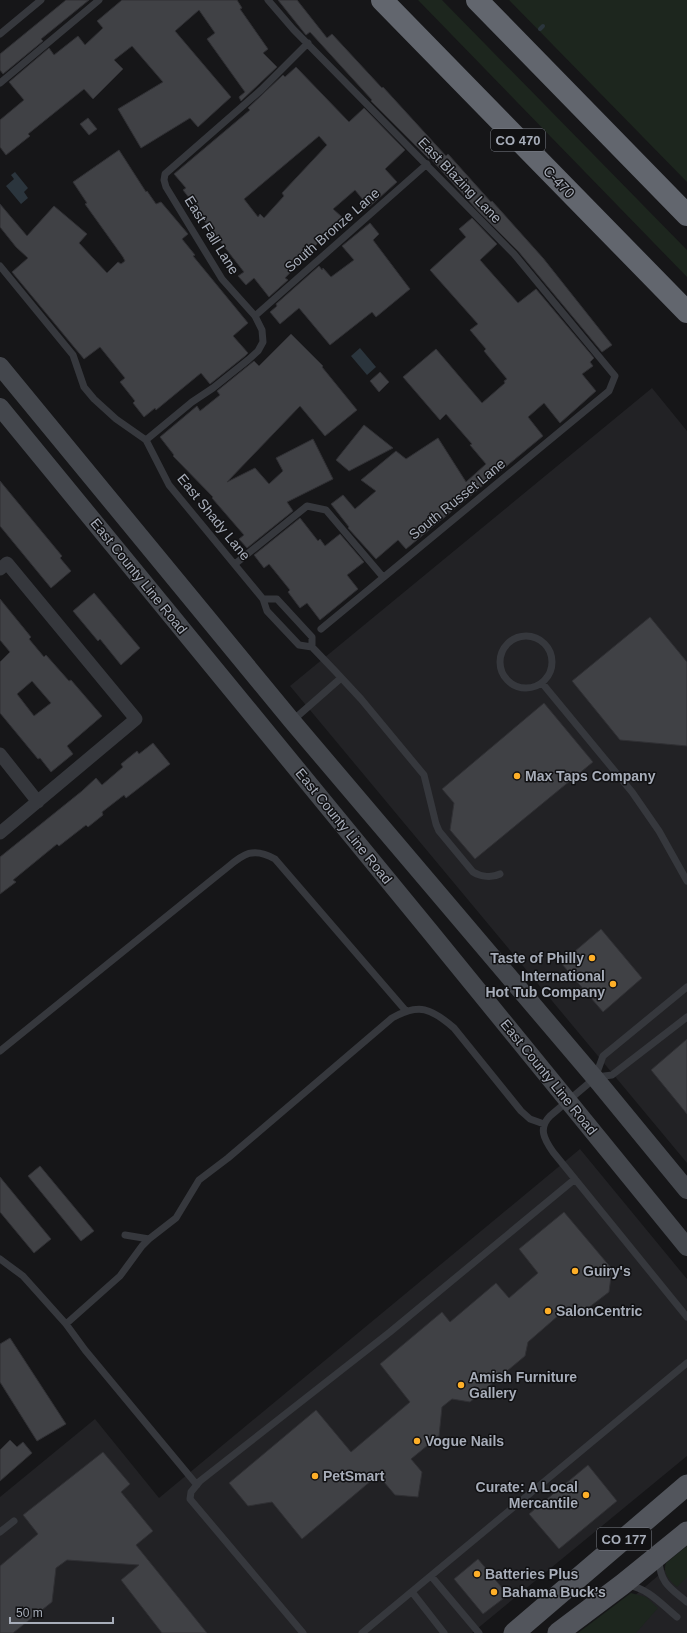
<svg xmlns="http://www.w3.org/2000/svg" width="687" height="1633" viewBox="0 0 687 1633" font-family="Arial,sans-serif">
  <style>
    .built { fill: #222225 }
    .green { fill: #1d261e }
    .water { fill: #2b353d }
    .lines { fill: none; stroke-linecap: round; stroke-linejoin: round }
    .stream { stroke: #2b353d; stroke-width: 4 }
    .building { fill: #404145; stroke: #303034; fill-rule: evenodd }
    .lane { stroke: #36383d; stroke-width: 7 }
    .street { stroke: #36383d; stroke-width: 13 }
    .secondary { stroke: #44474d; stroke-width: 18 }
    .primary { stroke: #52555c; stroke-width: 21 }
    .highway { stroke: #62666e; stroke-width: 22 }
    .poi-dot { fill: #feaf28; stroke: #111113; stroke-width: 1.5 }
    .labels { text-anchor: middle; dominant-baseline: central; stroke-width: 3; stroke-linejoin: round; paint-order: stroke }
    .shield { fill: #111113; stroke: #7a7e87; stroke-width: 1 }
    .shield-label { font-size: 13px; font-weight: bold; fill: #a7adb9 }
    .street-label { font-size: 14px; fill: #a7adb9; stroke: #111113 }
    .poi-label { font-size: 14px; font-weight: bold; fill: #a7adb9; stroke: #111113; text-anchor: start }
  </style>
  <rect width="100%" height="100%" fill="#161618"/>
  <path class="built" d="M652 388 687 431V1163L290 686Z
    M580 1149 687 1279V1456L472 1633H0V1497L95 1419 159 1498Z
    M687 1551V1633H591Z"/>
  <path class="green" d="M418 0H442L687 250V277Z
    M509 0H687V182Z
    M687 1546V1577L677 1587C670 1581 662 1573 666 1563Z
    M631 1593 646 1597 658 1608 636 1633H578Z"/>
  <path class="water" d="M15 172 28 188 24 192 28 198 21 204 6 186 14 179 11 175Z
    M360 348 376 367 367 375 351 356Z"/>
  <g class="lines">
    <path class="stream" d="M540 29 543 26"/>
  </g>
  <path class="building" d="M66 0H89L41 39 43 41 3 74 0 70V54Z
    M122 0H237L242 8 240 9 268 49 263 53 277 67 241 101 239 97 245 92 207 39 215 33 199 10 175 31 231 97 198 127 190 118 141 148 118 109 163 82 132 46 114 60 123 69 93 99 84 89 28 134 30 136 6 155 0 147V120L24 100 9 82 49 48 54 55 78 36 85 45 103 28 97 21Z
    M278 0H297L327 38 332 34 382 88 383 87 446 156 448 154 491 202 492 201 543 258 612 345 602 352 518 251 479 212 430 158 429 159 371 101 372 100 310 32 306 35Z
    M296 67 349 122 364 108 405 150 385 169 397 182 369 207 355 190 333 209 342 217 285 278 288 280 269 297 254 278 246 285 238 276 244 272 198 213 200 212 183 190 186 188 174 174 250 110 248 108 283 75 285 77ZM319 136 327 145 282 193 284 196 264 218 260 214 258 217 244 199Z
    M88 118 97 129 89 135 80 124Z
    M119 150 146 192 147 191 156 204 161 202 188 234 182 239 195 255 193 256 248 323 233 336 248 353 245 356 210 384 201 373 156 410 155 408 144 417 133 403 135 401 120 382 125 378 100 347 84 359 12 272 28 258 16 247 0 227V204L27 236 54 206 87 234 79 243 107 273 118 262 121 264 125 261 123 257 85 204 87 203 73 182Z
    M472 218 497 244 480 260 518 303 536 289 594 358 590 362 593 366 582 374 596 391 560 423 544 403 528 417 543 436 406 549 398 540 376 559 348 528 349 527 331 504 343 495 355 509 376 491 361 480 396 451 406 459 438 438 466 482 486 464 470 445 472 444 446 414 440 420 403 377 436 349 482 403 505 383 504 381 507 379 484 351 486 349 470 330 478 324 430 270 466 237 459 229Z
    M370 223 379 234 373 240 410 289 376 317 372 312 330 345 299 308 280 324 270 312 277 306 276 304 319 266 322 270 323 268 331 277 354 260 342 246Z
    M291 334 323 366 322 367 357 410 325 436 300 406 227 482 255 468 269 484 283 471 276 458 313 439 333 479 287 502 293 511 247 548 239 539 244 535 212 498 213 497 173 456 174 455 160 437 197 406 200 411 220 395 217 391 254 361 259 366Z
    M380 372 389 382 379 392 370 381Z
    M364 425 393 448 349 471 336 460Z
    M0 481 62 556 60 558 71 571 51 588 0 526Z
    M300 518 318 541 320 539 325 546 340 534 364 562 347 575 358 589 320 620 307 603 300 608 288 592 290 590 269 564 264 568 254 555Z
    M94 593 140 648 121 665 100 639 98 641 73 611Z
    M0 599 31 637 29 639 44 657 46 655 69 681 71 680 102 716 67 746 73 754 51 772 40 758 38 759 0 713V662L10 652 0 640ZM32 681 51 703 34 716 17 694Z
    M650 617 687 662V746L620 740 572 681Z
    M544 703 593 762 475 859 450 830 454 803 442 789Z
    M153 743 170 764 126 798 124 795 102 812 103 815 88 827 86 825 59 846 57 844 13 880 16 882 0 894V857L82 791 96 778 102 785 123 767 121 764 137 751 139 754Z
    M601 929 642 978 603 1012 561 963Z
    M687 1039V1114L651 1070Z
    M40 1166 94 1231 81 1241 28 1176Z
    M0 1177 51 1239 34 1253 0 1212Z
    M564 1212 612 1269 609 1292 575 1318 567 1308 528 1342 525 1356 470 1402 452 1399 442 1407 439 1436 411 1459 422 1472 418 1497 395 1495 378 1475 302 1539 272 1502 248 1506 229 1483 316 1410 351 1452 410 1402 380 1364 442 1312 450 1322 496 1283 509 1298 538 1273 519 1249Z
    M10 1338 66 1424 37 1441 0 1382V1344Z
    M10 1440 17 1447 23 1442 32 1453 0 1481V1450Z
    M103 1452 130 1484 121 1492 153 1531 136 1545 207 1633H162L121 1580 139 1565 67 1560 56 1568 52 1602 13 1633H0V1566L38 1534 23 1515Z
    M588 1465 617 1501 559 1549 529 1514Z
    M478 1559 508 1595 483 1614 454 1579Z"/>
  <g class="lines">
    <path class="lane" d="M268 0 293 29 514 254 615 376 609 391 321 629
      M0 34 41 0
      M0 83 99 0
      M0 266 73 355 84 387 94 399 116 419 146 440 169 485 263 599 267 611 299 645 312 647 335 671 361 699 424 775 436 824 439 831 473 872C481 877 492 878 500 874
      M255 316 427 164
      M146 440 192 402 213 388 248 360 258 351 263 342 262 330 255 316 222 279 166 187 164 180 165 174 261 90 308 43
      M235 564 307 506 326 510 383 577
      M263 599H277L312 637V647
      M500 662a26 26 0 1 1 52 0a26 26 0 1 1-52 0Z
      M542 683 632 792 659 831 687 881
      M292 721 341 678
      M687 987 603 1056 595 1078 550 1116C538 1128 544 1139 553 1152L687 1317
      M0 1051 219 874C240 858 249 844 275 859L406 1011
      M597 1077 612 1075 687 1017
      M125 1235 149 1239 176 1218 199 1180 228 1158 392 1018C419 1003 431 1008 454 1028L521 1111 530 1119 544 1124
      M149 1239 142 1246 120 1276 66 1324 85 1350 197 1485
      M0 1259 23 1276 66 1324
      M0 1532 14 1521
      M659 1560C660 1583 670 1588 687 1602
      M431 1576 479 1633
      M627 1585C648 1588 661 1604 677 1617
      M412 1592 444 1633
      M303 1633 190 1499 191 1492 200 1481 390 1332 575 1179
      M362 1633 687 1363"/>
    <path class="street" d="M0 569 7 563 136 719 0 833
      M0 754 38 802"/>
    <path class="secondary" d="M0 366 292 721 595 1078 687 1190
      M0 407 428 929 687 1247"/>
    <path class="primary" d="M514 1633 687 1485
      M558 1633 623 1584 687 1532"/>
    <path class="highway" d="M382 0 687 312
      M477 0 687 215"/>
  </g>
  <g class="poi-dot">
    <circle cx="517" cy="776" r="4"/>
    <circle cx="592" cy="958" r="4"/>
    <circle cx="613" cy="984" r="4"/>
    <circle cx="575" cy="1271" r="4"/>
    <circle cx="548" cy="1311" r="4"/>
    <circle cx="461" cy="1385" r="4"/>
    <circle cx="417" cy="1441" r="4"/>
    <circle cx="315" cy="1476" r="4"/>
    <circle cx="586" cy="1495" r="4"/>
    <circle cx="477" cy="1574" r="4"/>
    <circle cx="494" cy="1592" r="4"/>
  </g>
  <g class="labels">
    <g class="shield">
      <rect x="491" y="129" width="54" height="22" rx="3"/>
      <rect x="597" y="1528" width="54" height="22" rx="3"/>
    </g>
    <g class="shield-label">
      <text x="518" y="140">CO 470</text>
      <text x="624" y="1539">CO 177</text>
    </g>
    <g class="street-label">
      <text transform="translate(460 180) rotate(46)">East Blazing Lane</text>
      <text transform="translate(559 182) rotate(46)">C-470</text>
      <text transform="translate(332 230) rotate(-41)">South Bronze Lane</text>
      <text transform="translate(212 235) rotate(58)">East Fall Lane</text>
      <text transform="translate(457 499) rotate(-39)">South Russet Lane</text>
      <text transform="translate(214 517) rotate(51)">East Shady Lane</text>
      <text transform="translate(139 576) rotate(51)">East County Line Road</text>
      <text transform="translate(344 826) rotate(51)">East County Line Road</text>
      <text transform="translate(549 1077) rotate(51)">East County Line Road</text>
    </g>
    <g class="poi-label">
      <text x="525" y="776">Max Taps Company</text>
      <text x="584" y="958" text-anchor="end">Taste of Philly</text>
      <text x="605" y="976" text-anchor="end">International<tspan x="605" dy="16">Hot Tub Company</tspan></text>
      <text x="583" y="1271">Guiry's</text>
      <text x="556" y="1311">SalonCentric</text>
      <text x="469" y="1377">Amish Furniture<tspan x="469" dy="16">Gallery</tspan></text>
      <text x="425" y="1441">Vogue Nails</text>
      <text x="323" y="1476">PetSmart</text>
      <text x="578" y="1487" text-anchor="end">Curate: A Local<tspan x="578" dy="16">Mercantile</tspan></text>
      <text x="485" y="1574">Batteries Plus</text>
      <text x="502" y="1592">Bahama Buck’s</text>
    </g>
  </g>
  <path d="M10 1617v6h103v-6" fill="none" stroke="#a7adb9" stroke-width="2"/>
  <text x="16" y="1617" font-size="12" fill="#a7adb9" stroke="#111113" stroke-width="3" paint-order="stroke">50 m</text>
</svg>
